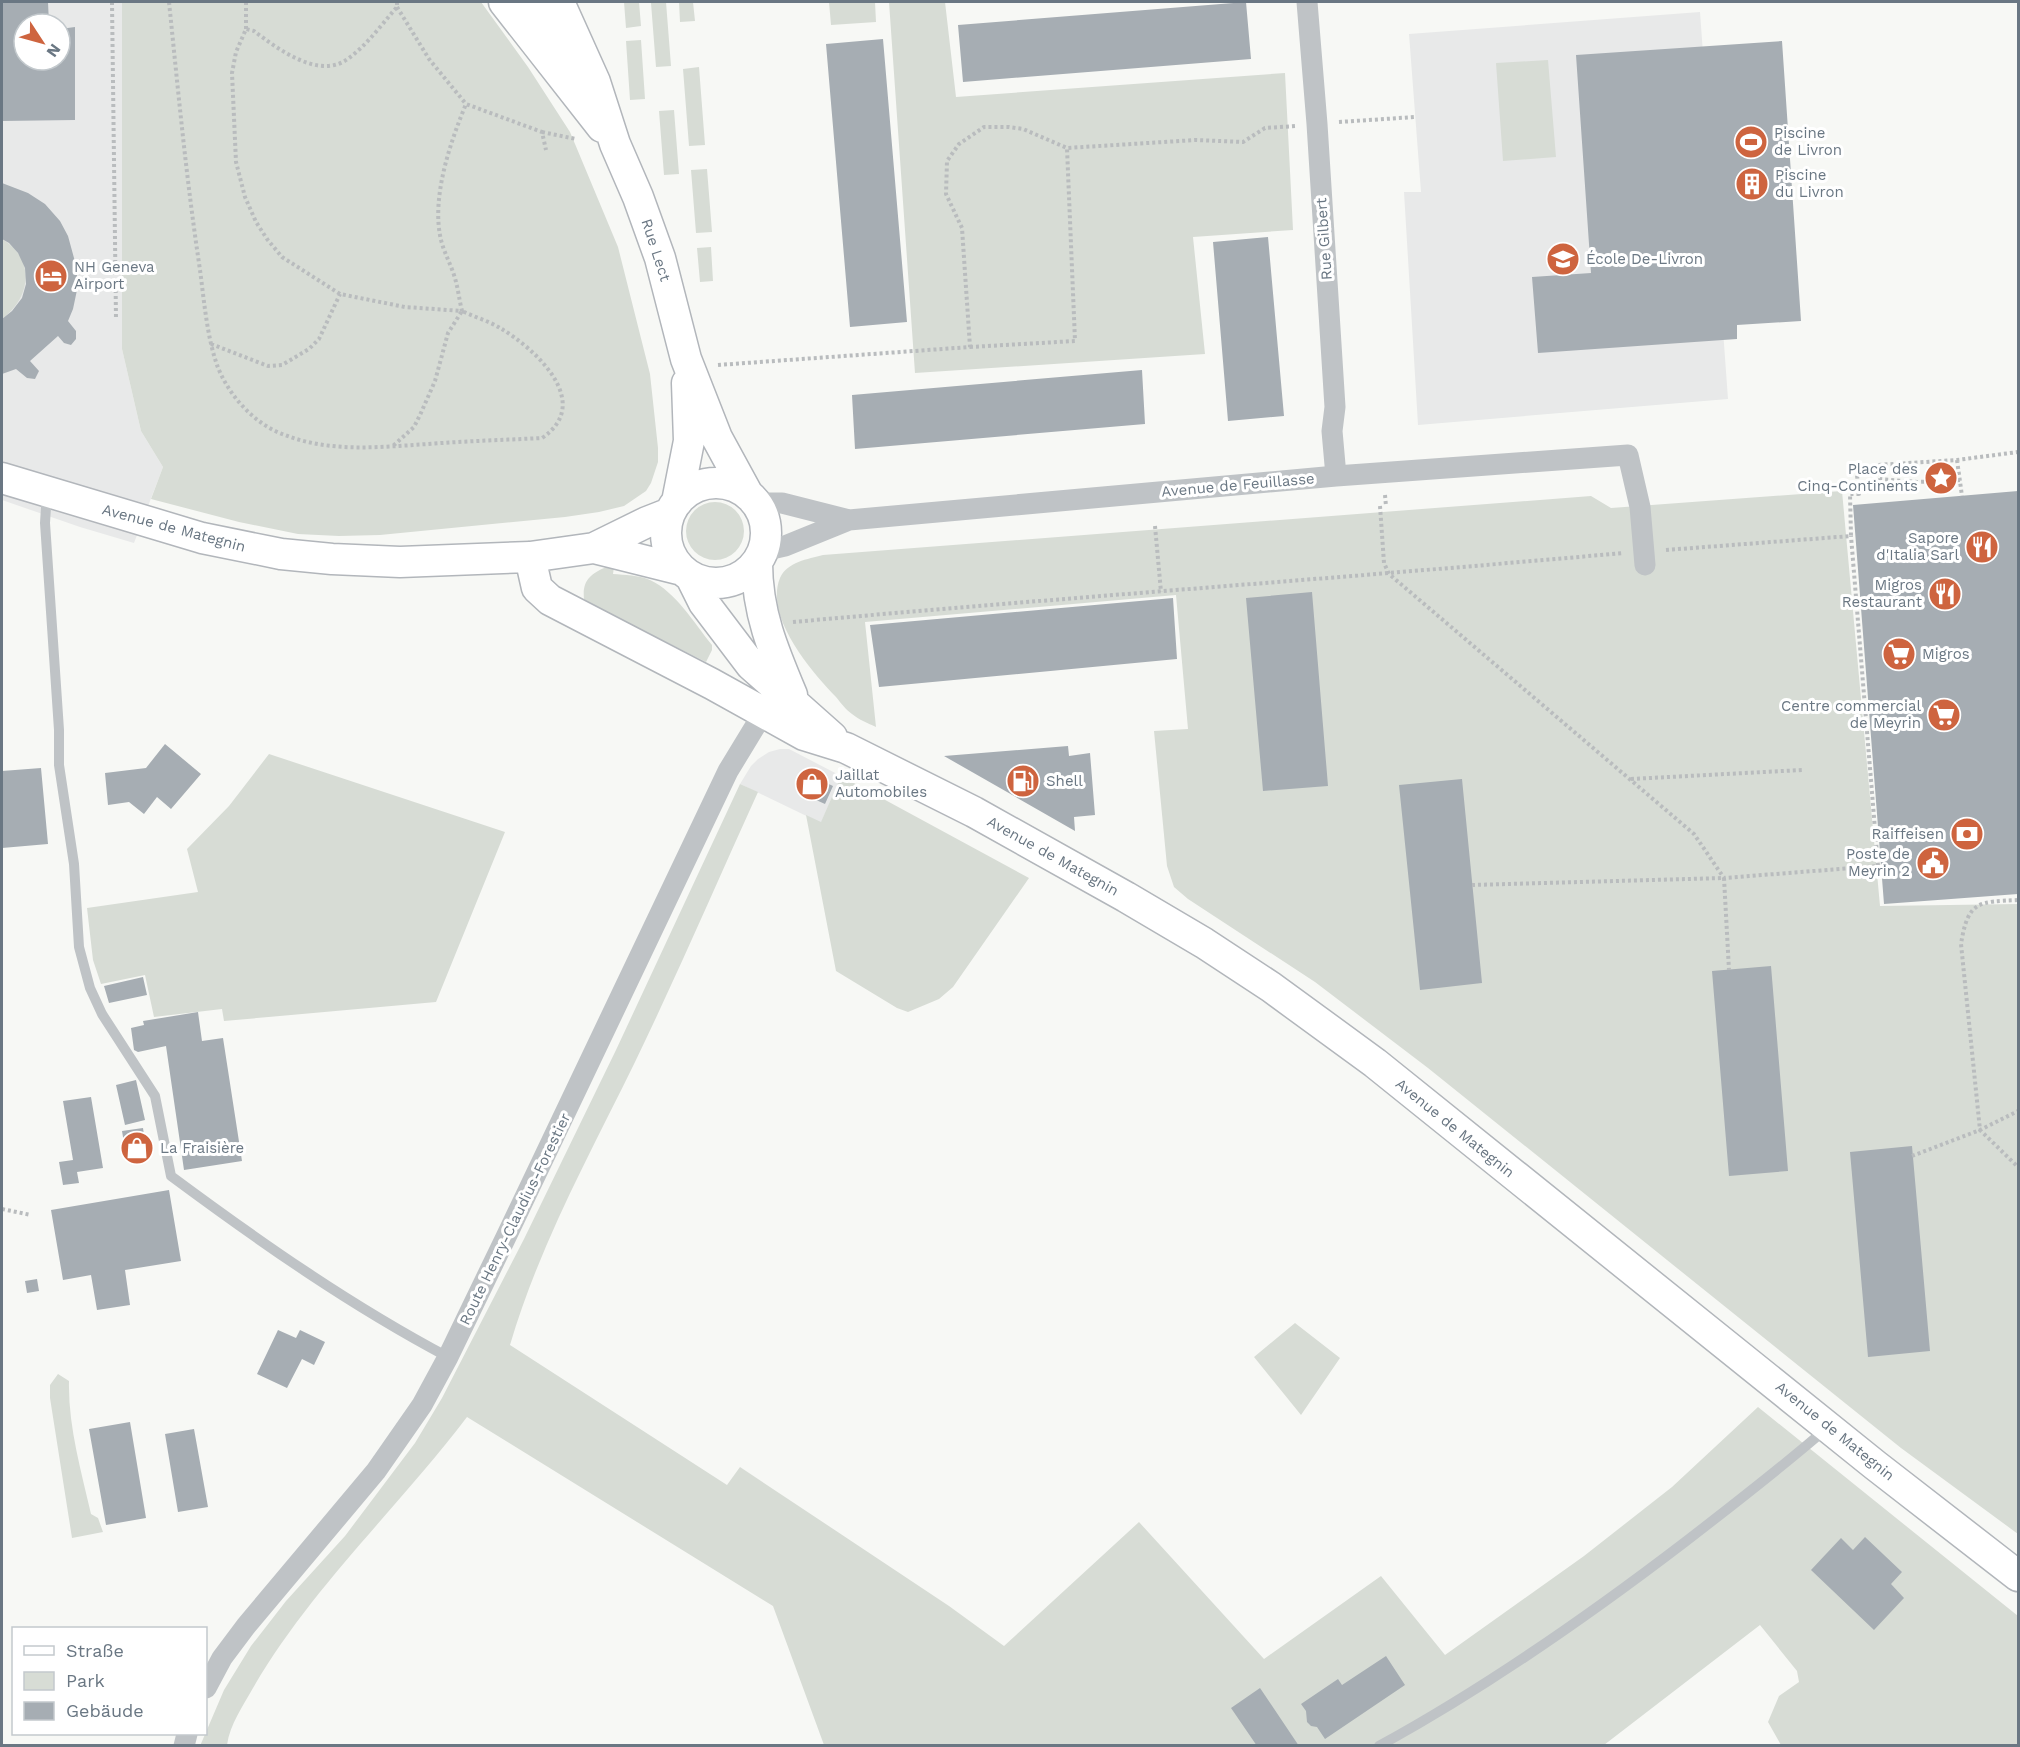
<svg xmlns="http://www.w3.org/2000/svg" width="2020" height="1747" viewBox="0 0 2020 1747" font-family="'Work Sans',sans-serif">
  <style>
    .built { fill: #e8e9e9; fill-rule: evenodd }
    .green { fill: #d7dcd5 }
    .building { fill: #a6adb3 }
    .lines { fill: none; stroke-linecap: round; stroke-linejoin: round }
    .secondary-casing { stroke: #b2b6bb; stroke-width: 33 }
    .path { stroke: #b9bcbe; stroke-width: 4; stroke-dasharray: 3 3; stroke-linecap: butt }
    .service { stroke: #bfc3c6; stroke-width: 10 }
    .minor { stroke: #bfc3c6; stroke-width: 21 }
    .secondary { stroke: #fff; stroke-width: 30 }
    .labels { text-anchor: middle; dominant-baseline: central; stroke-width: 6; stroke-linejoin: round; paint-order: stroke }
    .poi-label { font-size: 15px; fill: #6a7783; stroke: #fff; text-anchor: start }
    .street-label { font-size: 15px; fill: #6a7783; stroke: #fff }
  </style>
  <rect width="100%" height="100%" fill="#f7f8f5"/>
  <path class="built" d="M2 2H122V349L141 431 163 467 134 543 80 527 2 500ZM24 24H60V60H24Z
    M1700 12 1728 399 1418 425 1404 192H1421L1409 34Z
    M780 749H789L841 776 821 823 740 784 751 766 758 759 769 752Z"/>
  <path class="green" d="M122 2H481L528 67 570 132 618 247 650 374 658 448V462L651 483 646 491 624 506 599 512 565 517 380 535 339 536 298 534 239 522 151 499 163 467 141 431 122 349Z
    M624 2H639L641 26 626 28Z
    M666 2 671 66 656 67 651 3Z
    M679 2H693L695 21 680 22Z
    M829 2H875L876 22 831 25Z
    M889 2H945L956 97 1285 73 1293 230 1193 237 1205 354 915 373Z
    M641 40 645 99 630 100 626 41Z
    M1548 60 1556 157 1503 161 1496 63Z
    M699 67 705 145 689 146 683 69Z
    M674 110 679 174 664 175 659 111Z
    M707 169 712 232 696 233 691 170Z
    M2 239C36 259 31 298 2 319Z
    M711 247 713 281 700 282 697 248Z
    M1842 491 1880 906 2018 904V1534L1901 1448 1428 1068 1315 982 1188 899 1174 887 1167 866 1154 731 1188 729 1176 595 865 622 876 727C868 723 859 720 852 714 846 710 841 703 836 697 812 672 764 617 780 578 787 562 808 559 823 555L1591 496 1611 508Z
    M686 531a29 29 0 1 1 58 0a29 29 0 1 1-58 0Z
    M606 567H614L613 574C625 575 638 575 650 580 676 592 694 623 712 645V650L706 662 592 605 584 599C582 580 591 574 606 567Z
    M269 754 505 832 436 1002 224 1021 222 1009 154 1017 145 975 101 984 93 960 87 908 198 892 187 849 229 806Z
    M841 776 1029 878 953 987 939 999 908 1012 897 1008 836 971 806 815 821 822Z
    M740 784 758 792C717 882 678 973 635 1062 590 1154 539 1246 510 1345L727 1485 740 1467 949 1606 1004 1646 1139 1522 1264 1659 1381 1576 1445 1655 1584 1556 1672 1487 1758 1407 2018 1616V1745H1781L1768 1722 1779 1696 1799 1682 1797 1671 1760 1625 1604 1745H824L773 1606 467 1417C398 1508 311 1588 253 1688 243 1706 230 1724 227 1745L200 1746 224 1690 251 1646 286 1601 345 1536 415 1443 442 1398 524 1239 616 1050Z
    M1295 1323 1340 1358 1301 1415 1254 1357Z
    M58 1374 69 1381C68 1426 81 1470 91 1514L98 1518 103 1532 72 1538 50 1398V1385Z"/>
  <path class="building" d="M2 2H48L49 24H24V60H60V29L75 27V120L2 121Z
    M1246 2 1251 59 963 82 958 25Z
    M883 39 907 322 850 327 826 44Z
    M1782 41 1801 321 1737 325V339L1538 353 1532 277 1591 273 1576 55Z
    M2 183 28 193 45 204 60 221 68 236 77 269V290L73 309 68 321 76 331V339L71 345 64 343 58 336 30 361 39 371 35 379 27 378 16 369 2 374V319L12 311 22 298 26 284 25 268 18 253 9 243 2 239Z
    M1268 237 1284 416 1228 421 1213 242Z
    M1142 370 1145 424 855 449 852 395Z
    M2018 491V894L1884 904 1853 505Z
    M1312 592 1328 786 1263 791 1246 598Z
    M1173 598 1177 659 879 687 870 625Z
    M165 744 201 774 171 809 157 797 144 814 129 802 108 805 105 773 146 768Z
    M1068 746 1069 756 1090 753 1095 815 1074 817 1075 831 944 756Z
    M41 768 48 844 2 848V771Z
    M805 773 833 786 825 804 796 791Z
    M1462 779 1482 983 1420 990 1399 785Z
    M1771 966 1788 1171 1729 1176 1712 971Z
    M143 977 147 995 109 1003 104 986Z
    M198 1012 202 1041 223 1038 242 1161 184 1170 166 1046 138 1052 134 1050 131 1028 144 1025 143 1021Z
    M136 1080 145 1120 125 1125 116 1085Z
    M91 1097 103 1168 77 1172 79 1183 63 1185 59 1162 73 1160 63 1101Z
    M143 1128 147 1157 127 1161 122 1131Z
    M1912 1146 1930 1351 1868 1357 1850 1152Z
    M169 1190 181 1261 125 1270 130 1305 97 1310 91 1275 63 1280 51 1210Z
    M37 1279 39 1291 27 1293 25 1281Z
    M278 1330 296 1338 300 1330 325 1342 314 1365 302 1359 287 1388 257 1374Z
    M130 1422 146 1518 106 1525 89 1429Z
    M194 1429 208 1507 178 1512 165 1434Z
    M1865 1537 1902 1572 1891 1584 1904 1598 1874 1630 1811 1570 1841 1538 1853 1550Z
    M1386 1656 1405 1685 1325 1739 1317 1727 1311 1726 1307 1722 1306 1711 1301 1704 1338 1679 1342 1685Z
    M1260 1688 1299 1746H1257L1231 1708Z"/>
  <g class="lines">
    <g class="secondary-casing">
      <path id="secondary" d="M504 2 602 127
        M534 2 563 53
        M559 2 595 82 615 144 638 197 660 258 686 359 717 438 747 493
        M2 478 202 538 281 554 332 559 400 562 530 557 594 548 647 522 670 513
        M666 533a50 50 0 1 1 100 0a50 50 0 1 1-100 0Z
        M677 502 689 441 687 383
        M594 548 682 570
        M530 557 537 588 550 600 712 684 804 735 846 748 974 812 1126 897 1204 943 1271 987 1375 1063 1875 1465 2018 1576
        M757 563C757 612 773 650 792 695
        M691 577 704 603 751 665 832 737"/>
    </g>
    <path class="path" d="M112 2 116 319
      M169 2C178 89 186 176 199 263 204 297 206 333 217 365 228 395 255 425 285 435 331 453 380 447 428 444 466 441 504 440 542 438 594 403 536 349 500 328 489 321 474 317 462 311L448 333 435 381 420 415 414 427 393 446
      M246 2V29
      M397 2V7C382 24 367 45 349 58 320 81 278 49 254 31L246 29 236 52 232 73 236 162 245 197 256 222 267 239 282 257 340 294 405 307 462 311C459 299 458 287 454 275 450 263 444 252 441 240 431 198 450 143 466 104L542 132 546 150
      M397 7 429 59 466 104
      M1339 122 1415 117
      M542 132 576 139
      M211 344 268 366 282 365 309 349 319 339 340 294
      M970 347 1075 341 1067 148
      M718 365 970 347 962 228 946 194 947 161 959 144 984 127H1009L1023 129 1067 148 1196 140 1243 142 1265 128 1296 126
      M1957 460 1962 496
      M1960 480 1917 482 1880 479 1877 465 1957 460 2018 452
      M1385 495 1386 506
      M1380 506 1384 563 1389 574 1694 834 1724 878 1878 866 1851 536
      M1155 526 1161 592
      M1666 550 1851 536 1850 494H1859L1856 466
      M793 622C1070 597 1346 578 1623 553
      M1631 779 1802 770
      M1472 885 1724 878 1729 970
      M2018 900C1979 902 1968 900 1961 944L1980 1130 2018 1167
      M1912 1156 1980 1130 2018 1111
      M2 1209 31 1215"/>
    <path class="service" d="M47 492 45 523 59 730V765L74 864 79 947 90 988 102 1014 155 1096 171 1176C260 1242 350 1305 448 1357
      M1379 1746C1487 1687 1587 1617 1685 1542 1733 1505 1781 1468 1827 1428"/>
    <path class="minor" d="M1307 2 1317 124 1335 407 1332 431 1336 476
      M756 503H782L849 520
      M763 551 785 546 849 520 1336 476 1628 455 1640 507 1645 565
      M206 1688 222 1658 246 1626 376 1471 422 1405 448 1357 506 1237 728 771 756 725 762 711
      M184 1746 187 1734"/>
    <use href="#secondary" class="secondary"/>
  </g>
  <defs>
    <g id="stadium-disc" transform="scale(1.725)"><circle r="9.5" fill="#ce643f" stroke="#fff"/><path d="M0-5a6.5 5 0 1 0 0 10a6.5 5 0 1 0 0-10ZM-3.5-1.8h7v3.6h-7Z" fill="#fff"/></g>
    <g id="building-disc" transform="scale(1.725)"><circle r="9.5" fill="#ce643f" stroke="#fff"/><path d="M-4-6H4V6H1V3H-1V6H-4ZM-2.5-4.3h1.7v1.8h-1.7ZM.8-4.3h1.7v1.8H.8ZM-2.5-1h1.7V.8h-1.7ZM.8-1h1.7V.8H.8Z" fill="#fff"/></g>
    <g id="school-disc" transform="scale(1.725)"><circle r="9.5" fill="#ce643f" stroke="#fff"/><path d="M0-5L7-2L0 1L-7-2ZM-4 1L0 2.5L4 1V4Q0 6-4 4Z" fill="#fff"/></g>
    <g id="hotel-disc" transform="scale(1.725)"><circle r="9.5" fill="#ce643f" stroke="#fff"/><path d="M-6-4.5h1.5V1H6V5H4.5V3h-9V5H-6ZM-4 0a1.8 1.8 0 1 1 3.6 0ZM.5 0V-2.5h3Q6-2.5 6 0Z" fill="#fff"/></g>
    <g id="sight-disc" transform="scale(1.725)"><circle r="9.5" fill="#ce643f" stroke="#fff"/><path d="M0-6L1.8-2.2L6-1.7L2.9 1.2L3.7 5.4L0 3.3L-3.7 5.4L-2.9 1.2L-6-1.7L-1.8-2.2Z" fill="#fff"/></g>
    <g id="restaurant-disc" transform="scale(1.725)"><circle r="9.5" fill="#ce643f" stroke="#fff"/><path d="M-5-6h1v4h1v-4h1v4h1v-4h1v5L-1.5 .5V6h-2V.5L-5-1ZM5-6V6H3V1.5H1.5Q1.5-4 5-6Z" fill="#fff"/></g>
    <g id="supermarket-disc" transform="scale(1.725)"><circle r="9.5" fill="#ce643f" stroke="#fff"/><path d="M-6-5.5h2.5l.6 2H6L4.5 2H-2.5L-4.4-4H-6ZM-1.5 3.2a1.3 1.3 0 1 0 .1 0ZM3 3.2a1.3 1.3 0 1 0 .1 0Z" fill="#fff"/></g>
    <g id="fuel-disc" transform="scale(1.725)"><circle r="9.5" fill="#ce643f" stroke="#fff"/><path d="M-5.5-6h7V0h2V4h1.3V-2.5L3-4.5l.8-.8L6-3V5H2.5V1h-1V6h-7ZM-4.2-4.7v3.2H.2V-4.7Z" fill="#fff"/></g>
    <g id="shop-disc" transform="scale(1.725)"><circle r="9.5" fill="#ce643f" stroke="#fff"/><path d="M-5-2.5h2.3a2.7 3.5 0 0 1 5.4 0H5L5.5 6h-11ZM-1.5-2.5h3a1.5 2.3 0 0 0-3 0Z" fill="#fff"/></g>
    <g id="bank-disc" transform="scale(1.725)"><circle r="9.5" fill="#ce643f" stroke="#fff"/><path d="M-6-4H6V4H-6ZM0-2.3a2.3 2.3 0 1 0 0 4.6a2.3 2.3 0 1 0 0-4.6Z" fill="#fff"/></g>
    <g id="civic-disc" transform="scale(1.725)"><circle r="9.5" fill="#ce643f" stroke="#fff"/><path d="M-.6-6.5H3V-4.5H.6V-3L4-1V1h2V6H-6V1h2V-1L-.6-3ZM-1.2 2.5V6h2.4V2.5Z" fill="#fff"/></g>
  </defs>
  <g fill-rule="evenodd">
    <use href="#stadium-disc" x="1751" y="142"/>
    <use href="#building-disc" x="1752" y="184"/>
    <use href="#school-disc" x="1563" y="259"/>
    <use href="#hotel-disc" x="51" y="276"/>
    <use href="#sight-disc" x="1941" y="478"/>
    <use href="#restaurant-disc" x="1982" y="547"/>
    <use href="#restaurant-disc" x="1945" y="594"/>
    <use href="#supermarket-disc" x="1899" y="654"/>
    <use href="#supermarket-disc" x="1944" y="715"/>
    <use href="#fuel-disc" x="1023" y="781"/>
    <use href="#shop-disc" x="812" y="784"/>
    <use href="#bank-disc" x="1967" y="834"/>
    <use href="#civic-disc" x="1933" y="863"/>
    <use href="#shop-disc" x="137" y="1148"/>
  </g>
  <g class="labels">
    <g class="poi-label">
      <text x="1774" y="133">Piscine<tspan x="1774" dy="17">de Livron</tspan></text>
      <text x="1775" y="175">Piscine<tspan x="1775" dy="17">du Livron</tspan></text>
      <text x="1586" y="259">École De-Livron</text>
      <text x="74" y="267">NH Geneva<tspan x="74" dy="17">Airport</tspan></text>
      <text x="1918" y="469" text-anchor="end">Place des<tspan x="1918" dy="17">Cinq-Continents</tspan></text>
      <text x="1959" y="538" text-anchor="end">Sapore<tspan x="1959" dy="17">d'Italia Sarl</tspan></text>
      <text x="1922" y="585" text-anchor="end">Migros<tspan x="1922" dy="17">Restaurant</tspan></text>
      <text x="1922" y="654">Migros</text>
      <text x="1921" y="706" text-anchor="end">Centre commercial<tspan x="1921" dy="17">de Meyrin</tspan></text>
      <text x="835" y="775">Jaillat<tspan x="835" dy="17">Automobiles</tspan></text>
      <text x="1046" y="781">Shell</text>
      <text x="1944" y="834" text-anchor="end">Raiffeisen</text>
      <text x="1910" y="854" text-anchor="end">Poste de<tspan x="1910" dy="17">Meyrin 2</tspan></text>
      <text x="160" y="1148">La Fraisière</text>
    </g>
    <g class="street-label">
      <text transform="translate(1324 239) rotate(-94)">Rue Gilbert</text>
      <text transform="translate(656 250) rotate(72)">Rue Lect</text>
      <text transform="translate(1238 485) rotate(-5)">Avenue de Feuillasse</text>
      <text transform="translate(174 528) rotate(15)">Avenue de Mategnin</text>
      <text transform="translate(1053 856) rotate(29)">Avenue de Mategnin</text>
      <text transform="translate(1455 1128) rotate(39)">Avenue de Mategnin</text>
      <text transform="translate(515 1219) rotate(-64)">Route Henry-Claudius-Forestier</text>
      <text transform="translate(1835 1431) rotate(39)">Avenue de Mategnin</text>
    </g>
  </g>
  <rect width="2020" height="1747" fill="none" stroke="#6a7783" stroke-width="6"/>
  <rect x="12" y="1627" width="195" height="108" fill="#ffffff" stroke="#c3c9cd" stroke-width="1.5"/>
  <rect x="24" y="1646" width="30" height="9" fill="#ffffff" stroke="#c3c9cd" stroke-width="1.5"/>
  <text x="66" y="1657" font-size="18" fill="#6a7783">Straße</text>
  <rect x="24" y="1672" width="30" height="18" fill="#d7dcd5" stroke="#c3c9cd" stroke-width="1.5"/>
  <text x="66" y="1687" font-size="18" fill="#6a7783">Park</text>
  <rect x="24" y="1702" width="30" height="18" fill="#a6adb3" stroke="#c3c9cd" stroke-width="1.5"/>
  <text x="66" y="1717" font-size="18" fill="#6a7783">Gebäude</text>
  <g transform="translate(42 42) rotate(126)"><circle r="28" fill="#ffffff" stroke="#c3c9cd" stroke-width="1.5"/>
  <path d="M0-4.5L10 22L0 15L-10 22Z" fill="#ce643f"/>
  <text y="-9" font-size="16" font-weight="bold" text-anchor="middle" fill="#6a7783">N</text>
  </g>
</svg>
